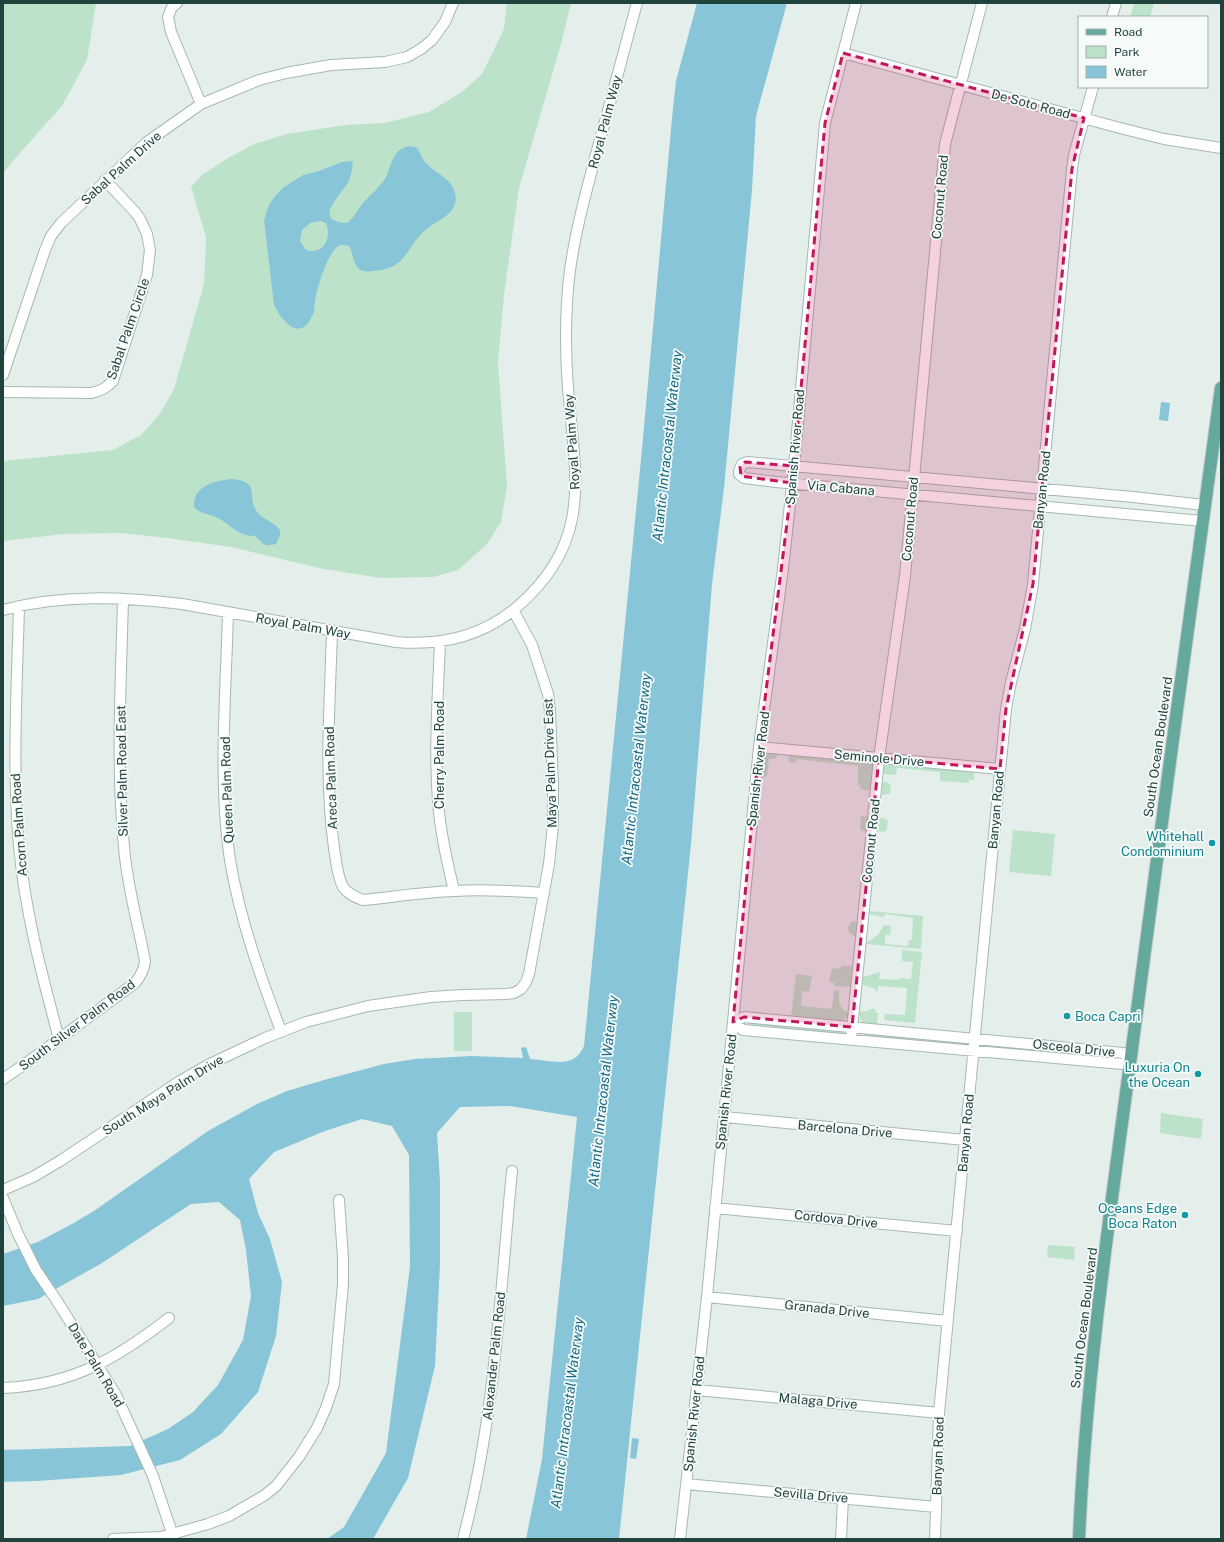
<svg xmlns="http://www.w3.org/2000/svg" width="1224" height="1542" viewBox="0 0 1224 1542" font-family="'Public Sans',sans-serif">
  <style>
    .green { fill: #bce2c9 }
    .water { fill: #88c5d9; fill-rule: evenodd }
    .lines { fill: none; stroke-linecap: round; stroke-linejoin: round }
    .minor-casing { stroke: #a6b8b3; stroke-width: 12 }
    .major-casing { stroke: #c1cac9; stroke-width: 14 }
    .minor { stroke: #fff; stroke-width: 10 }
    .major { stroke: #65a99d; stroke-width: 12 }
    .marked { fill: #c2185b; fill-opacity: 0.2; stroke: #c2185b; stroke-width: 3; stroke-dasharray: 8 5; stroke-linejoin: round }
    .culture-dot { fill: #0f9aa8; stroke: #f6fbf9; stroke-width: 1.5 }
    .labels { text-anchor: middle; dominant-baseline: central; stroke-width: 3.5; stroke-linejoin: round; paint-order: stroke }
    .street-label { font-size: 13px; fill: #21433d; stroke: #f6fbf9 }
    .culture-label { font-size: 13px; fill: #0d838f; stroke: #f6fbf9; text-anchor: end }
    .water-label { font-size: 14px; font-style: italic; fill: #146986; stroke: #f6fbf9 }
  </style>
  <rect width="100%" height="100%" fill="#e4efeb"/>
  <path class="green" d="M3 3H96L87 60 62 106 18 155 3 173Z
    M507 3H571L561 44 519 188 504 295 498 363 507 487 501 522 487 544 458 570 433 577 381 578 324 569 231 547 168 538 120 533 64 534 3 541V461L113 450 141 435 159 415 174 389 204 284 206 237 191 187 202 175 228 158 254 144 287 134 345 125 385 123 429 112 463 91 482 74 504 29Z
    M1134 3H1154L1150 17H1130Z
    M769 753 777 754 778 756 774 759H769L767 775 764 778 760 774 762 757Z
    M788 754 870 761 874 764 871 791 860 789V785H858V766L796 759V763L789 762Z
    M887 763 974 771V780L969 779V783L940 781V772L897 768 896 775 883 774 884 766Z
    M886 781 891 785 890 794 882 795V784Z
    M861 816H869L868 832 863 831 860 829Z
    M879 818H885L888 821 887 829 884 832 878 831Z
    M1013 830 1055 834 1051 876 1009 872Z
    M869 911 923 916 921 949 866 944 867 942 878 935 884 925 891 926 890 935H885V944L908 946 909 940H912L913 918 885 914 884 917 869 914Z
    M856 921H860L857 936H854L849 933 848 927 851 922Z
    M902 950 922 952 915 1023 884 1020 885 1014 905 1015 907 988 878 986V992L873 988 863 985V977L880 972 879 979 900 980V978L911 979 913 962 902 961Z
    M841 966H854L851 987 834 986V983L829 982 832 968 841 969Z
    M796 974 812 976 809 992 802 991 801 1006 832 1009 834 990H839C839 1001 838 1009 849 1013L848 1017 841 1022 791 1018Z
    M871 1009H875L876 1013H878L877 1025 864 1024 860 1018 859 1012 867 1011Z
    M454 1012H472V1051H454Z
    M749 1022 842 1031 843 1032 841 1034 749 1025Z
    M865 1033 963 1043 964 1044 961 1045 865 1036Z
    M984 1045 1120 1058 1119 1060 985 1047Z
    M1161 1113 1203 1119 1201 1139 1160 1133Z
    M1048 1245 1075 1247 1074 1260 1047 1257Z"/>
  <path class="water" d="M697 3H787L756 116 752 190 724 488 712 584 691 844 619 1539H526L542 1459 577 1117 510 1106 460 1107 437 1133 440 1182V1264L435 1366 408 1478 373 1539H327L344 1527 386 1453 410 1267 409 1155 392 1126 362 1119 325 1131 274 1152 249 1179 258 1213 270 1239 282 1282 276 1336 258 1392 221 1434 180 1460 121 1475 37 1481 3 1482V1450L130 1446 168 1429 193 1412 218 1385 243 1340 251 1296 246 1250 240 1220 219 1202 191 1204 102 1263 38 1299 3 1306V1254L38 1242 72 1224 94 1211 208 1131 257 1104 287 1091 324 1080 384 1064 415 1059 472 1056 523 1058 521 1048 526 1047 530 1059C551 1060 574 1070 584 1046L642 449 672 118 676 81Z
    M409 146 416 147C421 153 422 160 428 165 437 174 452 179 455 193 460 212 440 219 428 228 404 246 410 269 372 271 367 272 362 272 358 268 353 263 353 252 349 246 344 245 341 244 337 247 327 255 317 288 315 301 314 306 315 312 312 316 300 343 282 321 274 305L264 220 269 205 275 196 284 187 303 175 319 171 342 162 353 161C352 167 352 174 349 180 344 193 309 221 347 223 354 218 356 212 361 206 368 196 380 188 386 177 392 165 392 149 409 146ZM321 221 326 223C332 238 324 255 306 250L300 241 302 230 310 223Z
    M1161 402 1170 403 1168 421 1159 420Z
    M231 479C263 481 245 497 258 513 264 520 274 522 280 530V535L276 544C263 547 264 544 255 536 235 536 230 522 213 516 206 513 200 514 194 507 193 486 214 481 231 479Z
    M632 1438 639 1439 636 1459 630 1458Z"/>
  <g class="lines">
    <g class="minor-casing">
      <path id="minor" d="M177 3 172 7 168 17 171 32 201 104
        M1112 17 1116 3
        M843 53 1120 128 1164 139 1221 148
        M3 375 45 250 51 236 61 223 147 142 201 104 259 80 286 73 331 65 385 62 407 57 421 49 432 40 445 22 453 3
        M3 392 91 393C101 391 106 388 113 381L147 275 150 250 147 234 140 219 135 212 105 180
        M1202 521 776 482 744 478 739 474V471L742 464 748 462 1133 497 1204 505
        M19 606C17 686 12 767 19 846 25 912 42 975 59 1039
        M3 610C61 594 123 597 182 604L396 642C441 646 483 636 517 607 594 541 575 476 568 388 565 349 565 309 570 270 576 227 588 185 599 143 612 97 624 50 637 3
        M228 612C226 693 218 781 230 860 240 920 260 975 281 1031
        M332 631C330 703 324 776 334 848 336 860 337 876 343 887 348 894 355 897 363 900 394 897 424 892 455 891 484 889 514 891 544 893
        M440 642C438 695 434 748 438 801 440 831 447 861 454 891
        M759 747 1000 769
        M744 1017 1123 1053 1131 1060 1122 1064 743 1030 733 1022Z
        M851 1039 879 758 905 576 945 144 982 3
        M3 1079 25 1064 135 983C141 976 144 970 145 961 138 923 127 886 124 847 116 765 121 681 123 599
        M724 1117 965 1140
        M3 1190 33 1177 60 1161 180 1081 208 1065 265 1038 306 1022 368 1006 431 997 463 995 506 994 514 993 521 989 526 982 529 974 549 864 553 825V784L550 711 548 694 532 645 513 610
        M3 1198 18 1234 36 1270 57 1301 116 1395 153 1476 174 1539
        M715 1208 957 1231
        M707 1297 948 1321
        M3 1388C72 1385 116 1359 169 1318
        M697 1390 939 1413
        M686 1484 936 1507
        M113 1539 161 1537 208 1524 229 1516 265 1495 276 1486 299 1457 317 1428 326 1408 334 1384 343 1284V1258L339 1200
        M463 1539C495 1419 500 1294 512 1171
        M680 1539 707 1297 759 747 783 569 794 466 825 123 856 3
        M841 1539 843 1498
        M935 1539 939 1413 1006 709 1011 682 1025 629 1033 584 1072 169 1074 155 1093 87"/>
    </g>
    <g class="major-casing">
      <path id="major" d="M1079 1539C1086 1372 1111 1207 1133 1041 1162 823 1190 606 1221 388"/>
    </g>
    <use href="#minor" class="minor"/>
    <use href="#major" class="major"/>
  </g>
  <path class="marked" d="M843 53 1084 118 1072 169 1033 584 1006 709 1000 769 879 758 852 1027 744 1017 733 1022 759 747 792 483 741 476 740 467 745 462 794 466 825 123Z"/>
  <g class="culture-dot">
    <circle cx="1212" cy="843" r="4"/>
    <circle cx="1067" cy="1016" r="4"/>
    <circle cx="1198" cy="1074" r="4"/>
    <circle cx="1185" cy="1215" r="4"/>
  </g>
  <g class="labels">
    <g class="street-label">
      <text transform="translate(1031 104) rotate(15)">De Soto Road</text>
      <text transform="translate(605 122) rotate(-75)">Royal Palm Way</text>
      <text transform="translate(121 168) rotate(-42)">Sabal Palm Drive</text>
      <text transform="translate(940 197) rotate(-85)">Coconut Road</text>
      <text transform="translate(128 329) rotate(-71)">Sabal Palm Circle</text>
      <text transform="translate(572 442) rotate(-94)">Royal Palm Way</text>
      <text transform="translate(795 447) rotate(-85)">Spanish River Road</text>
      <text transform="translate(841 488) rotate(5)">Via Cabana</text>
      <text transform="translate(1042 490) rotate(-84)">Banyan Road</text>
      <text transform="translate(910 519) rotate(-85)">Coconut Road</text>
      <text transform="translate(303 626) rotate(10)">Royal Palm Way</text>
      <text transform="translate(1158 747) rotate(-82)">South Ocean Boulevard</text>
      <text transform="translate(439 755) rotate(-90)">Cherry Palm Road</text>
      <text transform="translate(879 758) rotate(5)">Seminole Drive</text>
      <text transform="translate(550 763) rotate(-92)">Maya Palm Drive East</text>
      <text transform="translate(758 769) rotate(-83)">Spanish River Road</text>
      <text transform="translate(122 771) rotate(-91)">Silver Palm Road East</text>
      <text transform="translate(331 778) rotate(-92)">Areca Palm Road</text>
      <text transform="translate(227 790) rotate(-92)">Queen Palm Road</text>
      <text transform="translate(996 810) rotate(-85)">Banyan Road</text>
      <text transform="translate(19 825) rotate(-94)">Acorn Palm Road</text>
      <text transform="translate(871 841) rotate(-84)">Coconut Road</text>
      <text transform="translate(77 1025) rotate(-37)">South Silver Palm Road</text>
      <text transform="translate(1074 1048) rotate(6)">Osceola Drive</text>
      <text transform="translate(726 1092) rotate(-84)">Spanish River Road</text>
      <text transform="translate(163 1095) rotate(-32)">South Maya Palm Drive</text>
      <text transform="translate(845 1129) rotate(5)">Barcelona Drive</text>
      <text transform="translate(966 1133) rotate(-85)">Banyan Road</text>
      <text transform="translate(836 1219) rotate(6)">Cordova Drive</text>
      <text transform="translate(827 1309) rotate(6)">Granada Drive</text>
      <text transform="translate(1084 1318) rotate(-83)">South Ocean Boulevard</text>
      <text transform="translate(494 1356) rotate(-84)">Alexander Palm Road</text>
      <text transform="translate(96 1365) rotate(59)">Date Palm Road</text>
      <text transform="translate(818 1401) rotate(5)">Malaga Drive</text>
      <text transform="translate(694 1414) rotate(-84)">Spanish River Road</text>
      <text transform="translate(938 1456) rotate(-88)">Banyan Road</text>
      <text transform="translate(811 1495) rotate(5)">Sevilla Drive</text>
    </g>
    <g class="culture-label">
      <text x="1204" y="836">Whitehall<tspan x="1204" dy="15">Condominium</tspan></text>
      <text x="1075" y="1016" text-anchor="start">Boca Capri</text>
      <text x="1190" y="1067">Luxuria On<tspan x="1190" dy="15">the Ocean</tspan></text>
      <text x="1177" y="1208">Oceans Edge<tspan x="1177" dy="15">Boca Raton</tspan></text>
    </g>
    <g class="water-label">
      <text transform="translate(667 446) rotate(-84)">Atlantic Intracoastal Waterway</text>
      <text transform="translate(636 769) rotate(-84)">Atlantic Intracoastal Waterway</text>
      <text transform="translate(603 1091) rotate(-84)">Atlantic Intracoastal Waterway</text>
      <text transform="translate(567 1413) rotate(-83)">Atlantic Intracoastal Waterway</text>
    </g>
  </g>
  <rect width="1224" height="1542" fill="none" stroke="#21433d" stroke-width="8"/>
  <rect x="1078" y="16" width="130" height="72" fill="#f6fbf9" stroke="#a1b1ae"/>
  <rect x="1086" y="29" width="20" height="6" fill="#65a99d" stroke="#a1b1ae"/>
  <text x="1114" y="36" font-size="12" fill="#21433d">Road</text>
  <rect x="1086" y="46" width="20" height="12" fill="#bce2c9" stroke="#a1b1ae"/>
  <text x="1114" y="56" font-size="12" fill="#21433d">Park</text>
  <rect x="1086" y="66" width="20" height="12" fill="#88c5d9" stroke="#a1b1ae"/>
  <text x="1114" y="76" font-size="12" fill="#21433d">Water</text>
</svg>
